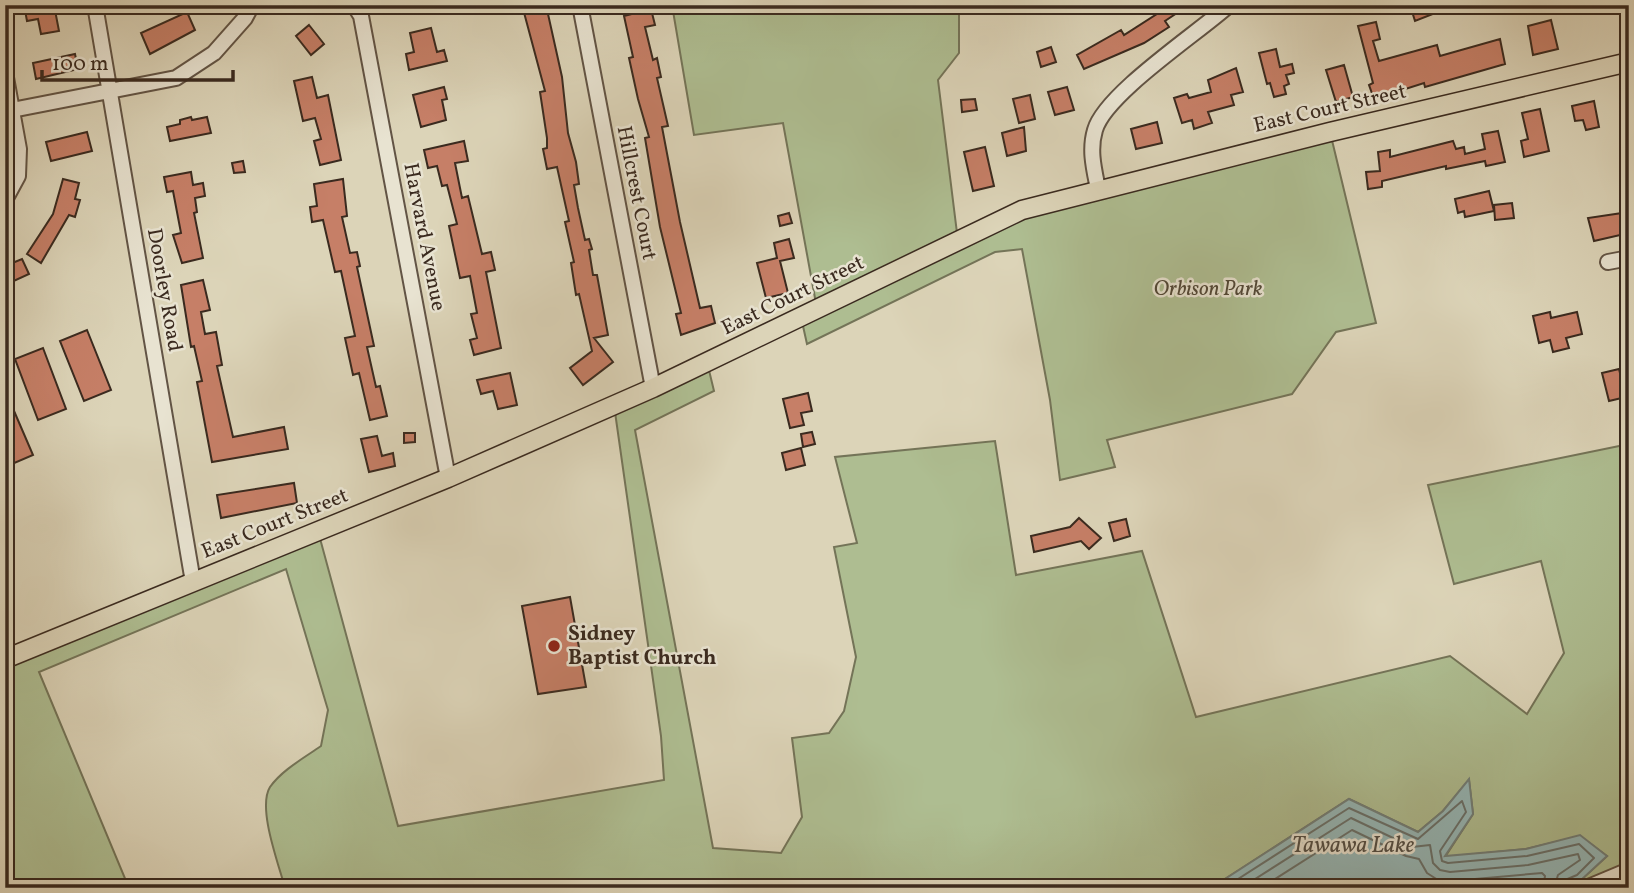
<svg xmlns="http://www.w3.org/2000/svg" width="1634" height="893" viewBox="0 0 1634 893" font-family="Vollkorn,serif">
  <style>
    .green { fill: #aebd91; stroke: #747458; stroke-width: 2 }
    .water { fill: #95b7b7; stroke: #717f7a; stroke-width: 2 }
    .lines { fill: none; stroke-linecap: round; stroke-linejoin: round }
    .shore { stroke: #68706b; stroke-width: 2 }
    .building { fill: #c67f67; stroke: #3a2a1f; stroke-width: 2 }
    .minor-casing { stroke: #625445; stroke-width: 18 }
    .major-casing { stroke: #3a2a1f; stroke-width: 21 }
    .minor { stroke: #e8e3d1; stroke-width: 14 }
    .major { stroke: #dcd4b8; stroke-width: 18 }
    .poi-dot { fill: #8f2418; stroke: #e8e3d1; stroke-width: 2.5 }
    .labels { text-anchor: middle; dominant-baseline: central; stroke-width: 5; stroke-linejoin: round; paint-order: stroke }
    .street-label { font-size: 21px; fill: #3a2a1f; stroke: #e8e3d1 }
    .park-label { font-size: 21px; font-style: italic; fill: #514736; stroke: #e8e3d1 }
    .poi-label { font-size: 21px; font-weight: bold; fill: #3a2a1f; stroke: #e8e3d1; text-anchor: start }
    .water-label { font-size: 23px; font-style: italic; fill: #514d45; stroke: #e8e3d1 }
  </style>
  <rect width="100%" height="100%" fill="#dcd4b8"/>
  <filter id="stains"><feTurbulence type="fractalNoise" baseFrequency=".00286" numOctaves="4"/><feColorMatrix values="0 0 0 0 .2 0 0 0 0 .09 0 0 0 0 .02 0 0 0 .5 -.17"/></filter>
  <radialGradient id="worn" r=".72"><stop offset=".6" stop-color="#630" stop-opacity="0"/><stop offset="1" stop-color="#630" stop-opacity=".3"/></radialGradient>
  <path class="green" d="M672 5H959V53L938 80 958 241 1022 210 1330 132 1376 323 1336 332 1292 394 1107 440 1115 467 1060 480 1050 400 1022 249 995 252 807 344 801 317 817 309 783 123 694 135Z
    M707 362 714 391 635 430 713 848 781 853 802 817 792 738 829 733 844 711 856 657 834 547 857 543 835 457 995 441 1016 575 1142 551 1196 717 1450 656 1527 714 1564 653 1541 561 1454 584 1428 485 1629 444V888H1561L1580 881 1607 856 1580 836 1526 849 1445 857 1473 814 1469 780 1443 811 1418 832 1349 799 1211 888H285C279 865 257 808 270 787 282 770 304 758 321 746L328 710 286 569 39 672 129 888H5V659L318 531 398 826 664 780 661 736 614 405Z"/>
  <path class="water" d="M1469 779 1473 814 1445 856 1526 849 1580 835 1607 856 1580 881 1561 888H1211L1349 799 1418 832 1443 811Z"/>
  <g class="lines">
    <path class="shore" d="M1224 888 1349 808 1418 839 1462 801 1466 812 1440 851 1442 861 1448 863 1527 856 1579 844 1594 858 1577 875 1565 880 1563 888
      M1241 888 1351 818 1412 847 1430 845 1433 863 1440 870 1450 872 1528 865 1578 854 1580 860 1558 875 1554 888
      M1261 888 1352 830 1406 856 1419 859 1427 873 1441 882 1542 873 1545 876 1543 888"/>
  </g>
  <path class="building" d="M24 5H54L59 31 41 34 38 19 27 21Z
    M522 5H546L562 77 568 133 576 162 579 184 574 185 578 208 585 240 589 239 592 249 589 250 593 275H597L608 335 594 338 613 362 583 385 570 368 592 351 579 294 576 295 571 263 574 262 565 222 569 221 557 167 547 169 543 149 547 148V138L540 92 545 91Z
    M1171 5H1189L1165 21 1169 27 1144 43 1084 69 1077 55 1121 30 1124 35Z
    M1410 5H1448V8L1415 21Z
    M651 9 655 25 645 27 653 60 657 58 661 77 657 78 668 126 662 127 680 222 700 308 711 306 715 323 681 335 676 314 681 313 660 227 645 138 649 137 638 99 629 58 633 57 624 16Z
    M187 12 195 30 150 54 141 33Z
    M1551 20 1558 49 1533 55 1528 26Z
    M1376 22 1380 39 1373 41 1379 61 1437 45 1440 56 1500 39 1505 64 1425 87 1424 83 1374 99 1369 85 1373 83 1358 26Z
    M309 25 324 44 311 55 296 36Z
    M431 28 437 52 444 50 447 61 409 70 406 54 414 52 410 33Z
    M1051 47 1056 62 1041 67 1037 52Z
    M1276 49 1280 67 1292 64 1294 73 1286 75 1289 84 1284 86 1286 94 1274 97 1270 83 1267 84 1259 53Z
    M75 54 78 69 36 79 33 63Z
    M1344 65 1353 97 1336 102 1326 70Z
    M1236 68 1243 92 1231 95 1234 105 1208 112 1212 123 1194 129 1192 120 1182 123 1174 98 1187 94 1189 98 1211 92 1208 80Z
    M312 77 317 98 328 95 341 160 320 165 314 141 321 139 315 118 303 121 294 81Z
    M444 87 447 99 442 100 446 120 421 127 413 95Z
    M1067 87 1074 110 1055 115 1048 92Z
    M1030 95 1035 119 1019 123 1013 99Z
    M975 99 977 110 962 112 961 100Z
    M1594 101 1599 127 1586 130 1583 120 1575 121 1572 106Z
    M1540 109 1549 151 1524 157 1521 141 1528 139 1522 113Z
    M191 117 192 120 207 117 211 133 170 141 167 127 180 124V120Z
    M1157 122 1162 143 1136 149 1131 129Z
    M1024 127 1026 151 1007 156 1002 133Z
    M1498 131 1505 162 1486 166 1485 161 1446 169V166L1382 181V187L1368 189 1366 172 1380 171 1378 152 1390 150V157L1453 141 1456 149 1464 147 1465 154 1485 149 1482 134Z
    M87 132 92 151 51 161 46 142Z
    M464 141 468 161 455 163 462 198 468 196 482 254 491 252 495 270 486 272 501 348 474 355 470 340 477 338 471 314 477 313 470 276 460 278 449 226 457 224 447 185 442 186 437 166 428 168 424 150Z
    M985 147 994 186 973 191 964 152Z
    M243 161 245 172 234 173 232 163Z
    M191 172 193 185 203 183 205 196 195 198 197 212 194 213 203 258 182 263 173 235 181 233 173 191 167 192 164 177Z
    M63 179 79 183 75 199 80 200 75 217 69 215 41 263 27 254 53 214Z
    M343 179 347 216 342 217 350 253 357 252 360 266 357 267 374 346 367 347 376 387 380 386 387 416 370 420 359 373 353 375 345 338 355 336 341 271 335 272 323 220 312 222 310 207 317 206 314 184Z
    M1489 191 1494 211 1465 217 1464 211 1458 213 1455 199Z
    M1512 203 1514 218 1495 220 1494 205Z
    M1629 212V233L1594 241 1588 218Z
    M789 213 792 223 780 226 778 216Z
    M789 239 794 258 780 261 788 293 766 298 757 263 777 258 774 243Z
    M22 259 29 274 5 285V266Z
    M203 280 210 310 201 312 205 334 216 332 222 365 217 366 233 437 284 427 288 449 212 462 197 382 202 381 194 346 191 347 181 285Z
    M1550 312 1551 318 1577 312 1582 334 1566 338 1569 348 1553 352 1550 340 1539 343 1533 316Z
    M87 330 111 390 84 401 60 341Z
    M43 348 66 409 38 420 15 359Z
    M1619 369 1626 397 1609 401 1602 373Z
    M510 373 517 405 498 409 493 391 481 394 477 380Z
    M5 390 33 455 5 467Z
    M808 393 812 411 801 413 804 425 790 428 783 399Z
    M812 432 815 444 803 447 801 434Z
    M404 433H415V442L404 443Z
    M377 436 382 456 393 453 395 466 369 472 361 439Z
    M801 448 805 465 786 470 782 453Z
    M294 483 297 503 221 518 217 495Z
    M1079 518 1101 538 1089 549 1081 541 1034 552 1031 536 1070 527Z
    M1126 519 1130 536 1114 541 1109 523Z
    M570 597 586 687 538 694 522 606Z"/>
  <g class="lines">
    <g class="minor-casing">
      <path id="minor" d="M95 5 193 582
        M354 5 361 16 448 478
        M580 5 653 388
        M5 72 19 149 18 176 5 200
        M12 110 176 78 214 53 245 18 252 5
        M1098 189C1094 169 1089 150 1095 130 1105 94 1198 33 1229 5
        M1608 262 1629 258
        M1586 888 1629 870"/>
    </g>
    <g class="major-casing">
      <path id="major" d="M5 659 448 478 653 388 1022 210 1330 132 1629 62"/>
    </g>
    <use href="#minor" class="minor"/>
    <use href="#major" class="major"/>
  </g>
  <circle class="poi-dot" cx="554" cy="646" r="7"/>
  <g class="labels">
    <g class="street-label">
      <text transform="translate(1330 109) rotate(-13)">East Court Street</text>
      <text transform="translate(636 193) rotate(79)">Hillcrest Court</text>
      <text transform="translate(424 237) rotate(79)">Harvard Avenue</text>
      <text transform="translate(164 290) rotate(80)">Doorley Road</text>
      <text transform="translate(793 296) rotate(-26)">East Court Street</text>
      <text transform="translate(275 524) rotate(-22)">East Court Street</text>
    </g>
    <g class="park-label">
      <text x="1208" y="289">Orbison Park</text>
    </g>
    <g class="poi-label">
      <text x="568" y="634">Sidney<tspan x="568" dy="24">Baptist Church</tspan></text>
    </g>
    <g class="water-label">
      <text x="1353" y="846">Tawawa Lake</text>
    </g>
  </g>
  <rect width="1634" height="893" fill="none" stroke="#dcd4b8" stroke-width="28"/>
  <rect x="7" y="7" width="1620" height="879" fill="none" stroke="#3a2a1f" stroke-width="3.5"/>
  <rect x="14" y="14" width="1606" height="865" fill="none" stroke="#3a2a1f" stroke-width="2"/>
  <path d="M42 70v10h191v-10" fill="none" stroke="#3a2a1f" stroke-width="3.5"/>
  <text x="52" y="70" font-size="21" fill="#3a2a1f" stroke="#e8e3d1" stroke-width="5" paint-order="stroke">100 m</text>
  <rect width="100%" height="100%" filter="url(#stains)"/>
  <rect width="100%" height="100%" fill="url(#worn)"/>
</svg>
